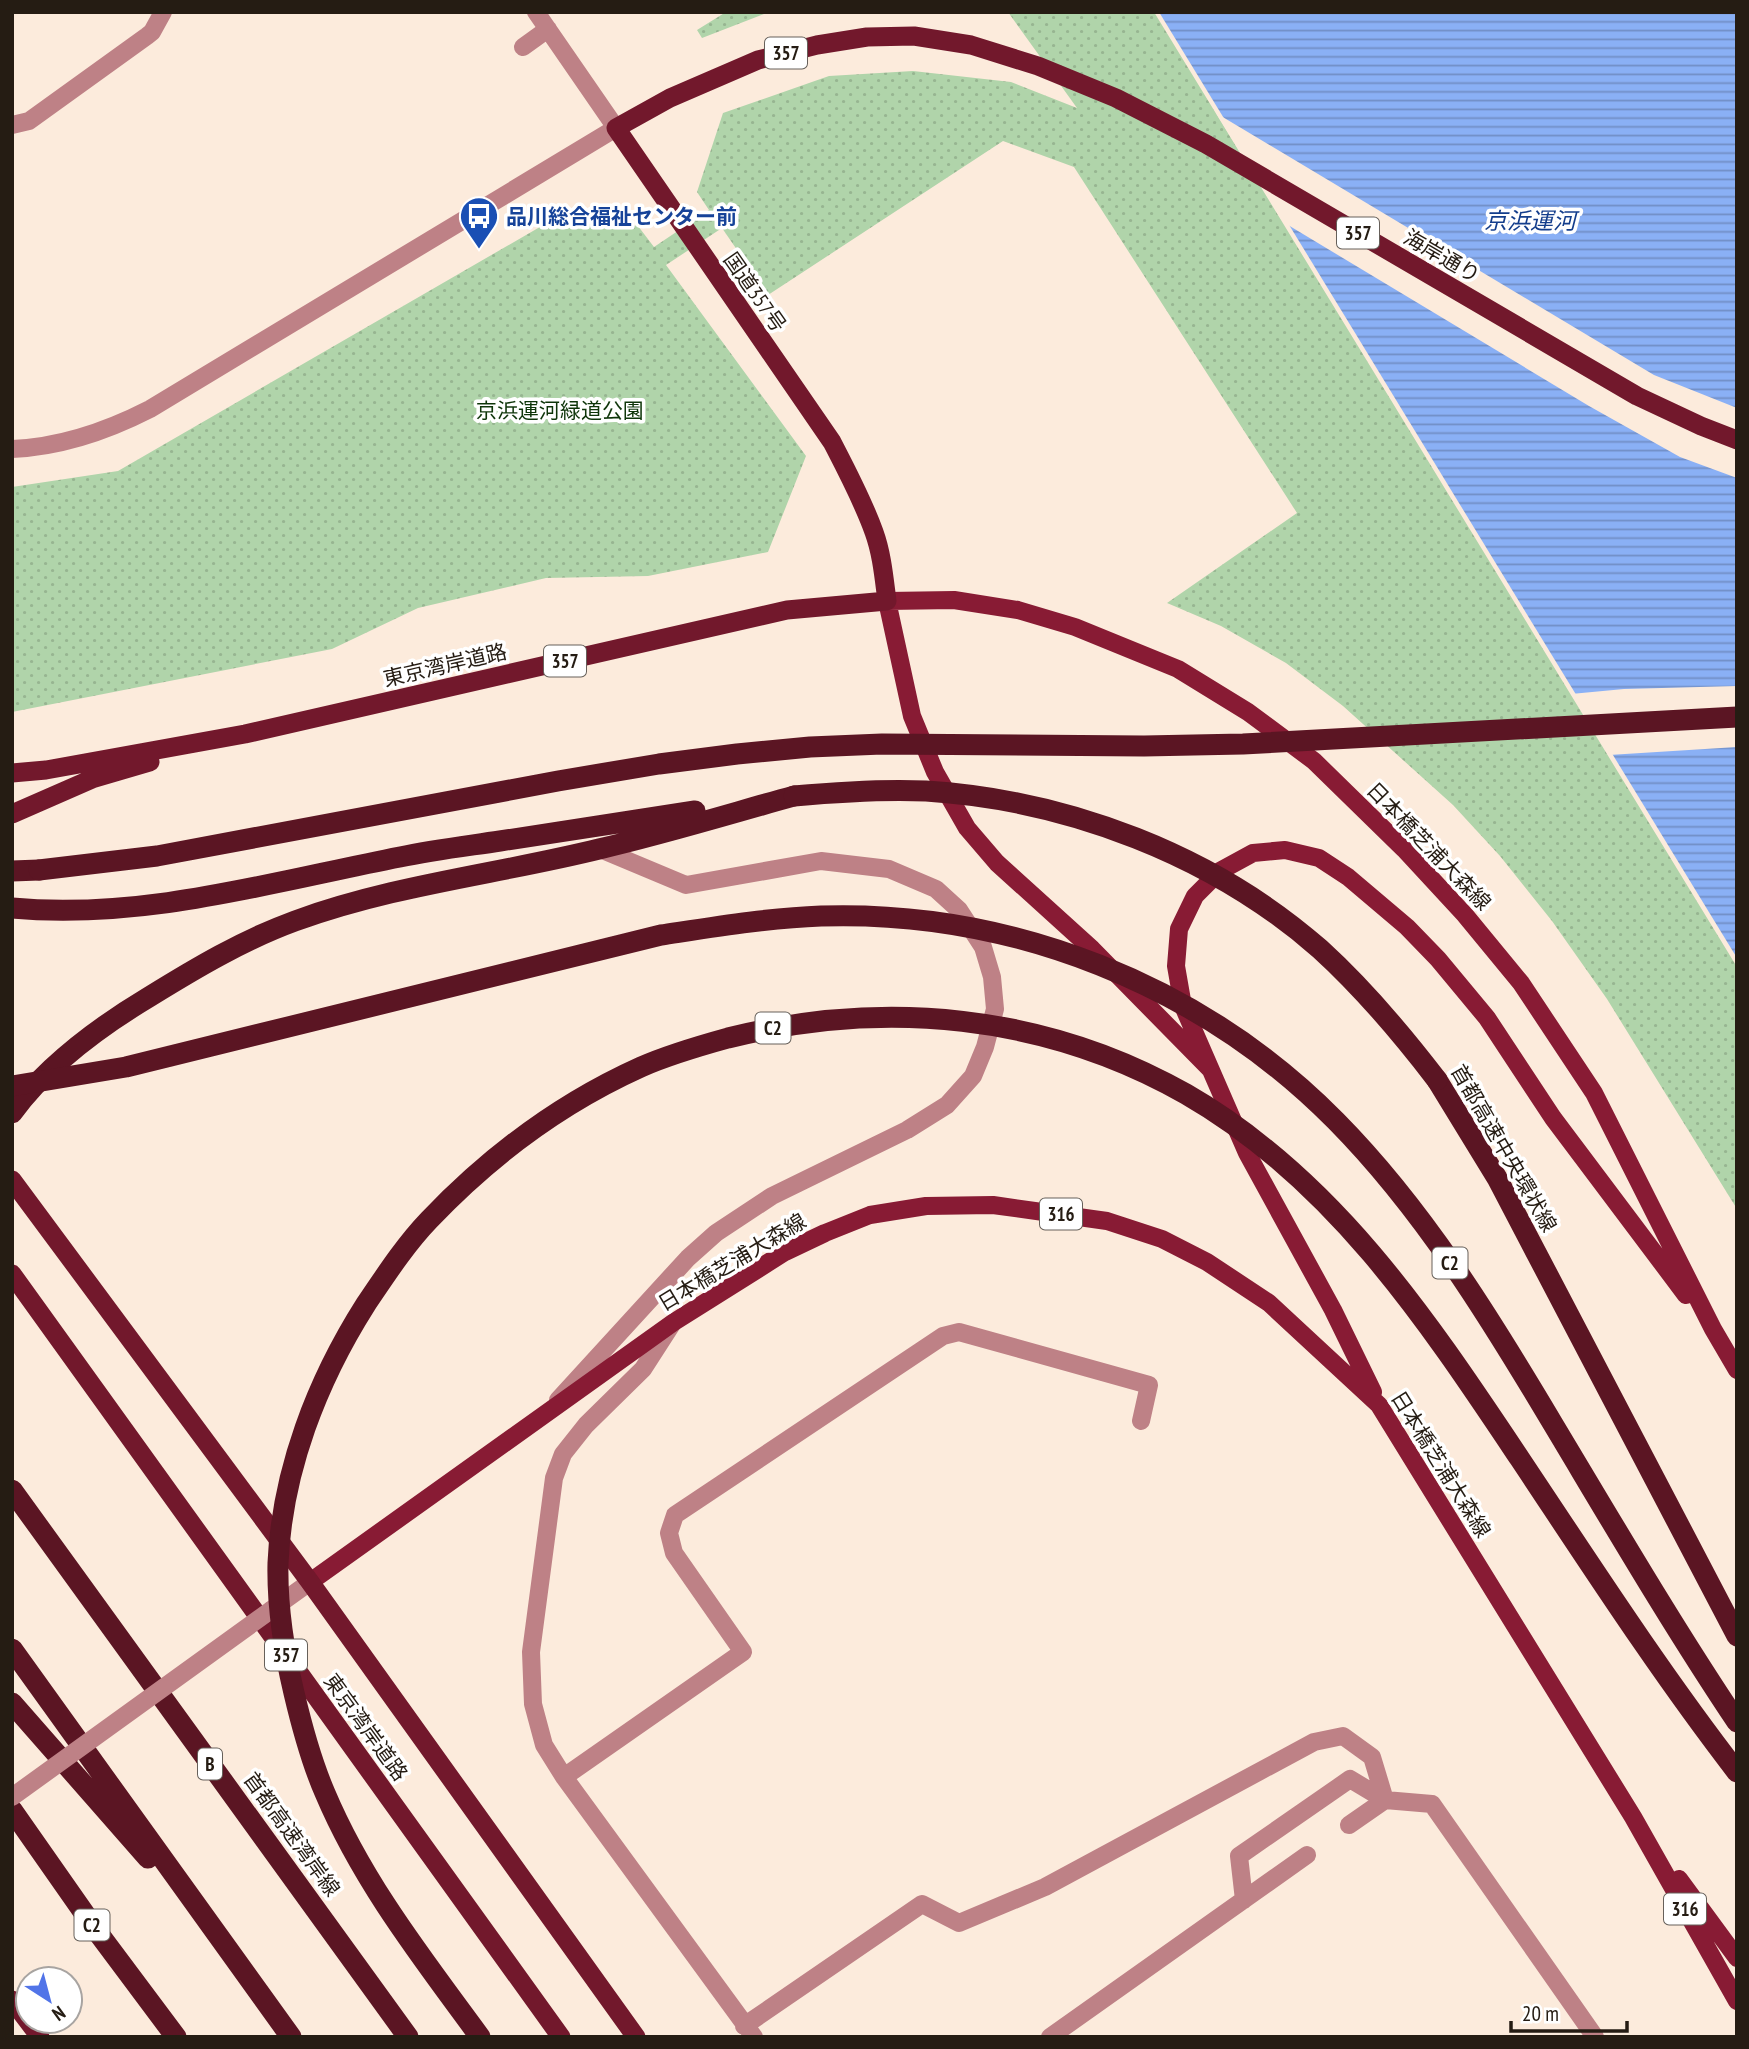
<svg xmlns="http://www.w3.org/2000/svg" width="1749" height="2049" viewBox="0 0 1749 2049" font-family="'PT Sans Narrow','Noto Sans JP',sans-serif">
  <style>
    .grass { fill: url(#grass-dots) }
    .water { fill: url(#water-rules) }
    .pier { fill: #fcebdc }
    .lines { fill: none; stroke-linecap: round; stroke-linejoin: round }
    .service { stroke: #be8186; stroke-width: 18 }
    .tertiary { stroke: #be8186; stroke-width: 18 }
    .primary { stroke: #881b34; stroke-width: 18 }
    .trunk { stroke: #72182c; stroke-width: 19 }
    .motorway { stroke: #5b1523; stroke-width: 21 }
    .tertiary-bridge { stroke: #be8186; stroke-width: 18 }
    .motorway-bridge { stroke: #5b1523; stroke-width: 21 }
    .labels { text-anchor: middle; dominant-baseline: central; stroke-width: 7; stroke-linejoin: round; paint-order: stroke }
    .shield { fill: #fff; stroke: #66605a; stroke-width: 2 }
    .shield-label { font-size: 19px; font-weight: bold; fill: #251c13 }
    .transit-label { font-size: 21px; font-weight: bold; fill: #164399; stroke: #fff; text-anchor: start }
    .street-label { font-size: 21px; fill: #251c13; stroke: #fff }
    .park-label { font-size: 21px; fill: #0e3509; stroke: #fff }
    .water-label { font-size: 23px; font-style: italic; fill: #143e8c; stroke: #fff }
  </style>
  <defs>
    <pattern id="grass-dots" width="8" height="8" patternUnits="userSpaceOnUse" patternTransform="scale(1.75)"><rect width="8" height="8" fill="#b0d4aa"/><path d="M2 2h.1M6 6h.1" fill="none" stroke="#97b591" stroke-width="1.8" stroke-linecap="round"/></pattern>
    <pattern id="water-rules" width="6" height="5" patternUnits="userSpaceOnUse" patternTransform="scale(1.75)"><rect width="6" height="5" fill="#8ab0f5"/><path d="M0 2.5h6" fill="none" stroke="#718ec5"/></pattern>
  </defs>
  <rect width="100%" height="100%" fill="#fcebdc"/>
  <path class="grass" d="M726 12H769L702 38 697 30Z
    M1008 12H1154L1737 967V1209L1607 999 1552 921 1500 856 1453 805 1343 706 1286 663 1221 626 1167 603 1297 513 1074 167 1003 141 768 295 722 228 666 265 806 456 768 552 648 576 546 578 418 608 332 649 12 712V487L118 471 564 213 638 226 654 247 709 210 697 192 723 113 829 76 913 71 1011 82 1077 108Z"/>
  <path class="water" d="M1159 12H1737V958Z"/>
  <path class="pier" d="M1216 113 1654 375 1737 408V478L1680 457 1589 406 1283 222Z
    M1737 686V747L1609 755 1571 694 1624 689Z"/>
  <g class="lines">
    <path class="service" d="M536 12 616 128
      M523 47 548 29
      M12 125 29 121 147 36 152 32 163 12
      M672 1324 643 1369 586 1425 563 1454 554 1478 531 1652 533 1704 544 1745 564 1777 754 2037
      M558 1400 688 1258 716 1233 772 1196 907 1130 947 1105 973 1076 985 1047 995 1009 992 977 983 947 959 910 936 889 889 869 821 861 686 885 600 849
      M564 1777 743 1652 674 1553 669 1533 675 1515 943 1336 959 1332 1149 1385 1141 1421
      M1349 1825 1385 1800
      M1244 1900 1239 1856 1350 1779 1385 1800 1432 1804 1595 2037
      M744 2026 922 1904 959 1923 1045 1887 1314 1742 1343 1736 1372 1757 1385 1800
      M1050 2037 1307 1855"/>
    <path class="tertiary" d="M12 449C61 447 107 431 150 409L616 128
      M271 1610 310 1582"/>
    <path class="primary" d="M1210 1069 1092 949 997 863 967 828 935 772 912 716 887 601 954 600 1018 610 1075 627 1178 669 1248 712 1314 761 1404 849 1465 915 1521 983 1594 1093 1713 1329 1737 1370
      M1373 1392 1333 1310 1247 1153 1183 1006 1176 966 1179 929 1195 896 1220 871 1253 853 1285 850 1319 858 1348 877 1407 927 1438 959 1487 1018 1553 1118 1686 1295
      M310 1582 674 1322 785 1252 825 1233 870 1215 926 1206 993 1205 1107 1221 1162 1239 1207 1262 1269 1303 1379 1405 1633 1817 1737 2001
      M1679 1879 1737 1958"/>
    <path class="trunk" d="M12 773 46 770 245 734 787 610 887 601C884 578 882 554 874 532 863 501 847 471 832 442L616 128 670 98 758 60 817 45 867 37 914 36 971 45 1038 66 1116 98 1206 144 1637 396 1701 426 1737 440
      M12 814 92 779 150 762
      M12 1180 310 1582 636 2037
      M12 1274 561 2037
      M12 2000 40 2037"/>
    <path class="motorway" d="M12 871 39 870
      M12 908C144 920 272 882 400 857 433 850 467 846 500 841 565 831 630 821 695 811
      M1437 1080 1497 1178 1737 1636
      M12 1113C47 1065 99 1027 149 997 196 968 243 940 295 921 393 885 498 874 599 849 664 834 729 814 794 796
      M12 1490 408 2037
      M12 1649 291 2037
      M12 1703 148 1858
      M12 1810 96 1930 176 2037"/>
    <path class="tertiary-bridge" d="M12 1797 271 1610"/>
    <path class="motorway-bridge" d="M794 796C838 792 882 789 926 791 1068 800 1213 855 1320 949 1364 989 1401 1033 1437 1080
      M39 870 157 856 558 781 659 764 737 754 810 747 882 744 1144 746 1243 744 1737 717
      M12 1086 126 1067 661 935C714 927 768 918 821 916 1012 910 1202 985 1336 1121 1423 1209 1490 1318 1553 1424 1613 1524 1672 1625 1737 1722
      M480 2037C423 1959 363 1883 325 1793 311 1761 302 1727 294 1693 284 1651 277 1606 278 1563 282 1471 317 1381 366 1304 385 1276 405 1245 429 1220 489 1157 561 1103 641 1067 668 1055 699 1046 728 1038 884 999 1045 1014 1186 1094 1334 1179 1427 1320 1520 1459 1590 1564 1659 1671 1737 1772"/>
  </g>
  <defs>
    <g id="bus-pin" transform="scale(2.0125)"><path d="M0 17L-7.5 6A9.5 9.5 0 1 1 7.5 6Z" fill="#1a4fb4" stroke="#fff"/><path d="M-5-6H5V4H4V6H2V4H-2V6H-4V4H-5ZM-3.5-4V0h7V-4ZM-3.5 1.2v1.5H-2V1.2ZM2 1.2v1.5H3.5V1.2Z" fill="#fff"/></g>
  </defs>
  <g fill-rule="evenodd">
    <use href="#bus-pin" x="479" y="216"/>
  </g>
  <g class="labels">
    <g class="shield">
      <rect x="765" y="37.5" width="42" height="31" rx="5"/>
      <rect x="1337" y="217.5" width="42" height="31" rx="5"/>
      <rect x="544" y="645.5" width="42" height="31" rx="5"/>
      <rect x="755.5" y="1012.5" width="35" height="31" rx="5"/>
      <rect x="1040" y="1198.5" width="42" height="31" rx="5"/>
      <rect x="1432.5" y="1247.5" width="35" height="31" rx="5"/>
      <rect x="265" y="1639.5" width="42" height="31" rx="5"/>
      <rect x="198" y="1748.5" width="24" height="31" rx="5"/>
      <rect x="1664" y="1893.5" width="42" height="31" rx="5"/>
      <rect x="74.5" y="1909.5" width="35" height="31" rx="5"/>
    </g>
    <g class="shield-label">
      <text x="786" y="53">357</text>
      <text x="1358" y="233">357</text>
      <text x="565" y="661">357</text>
      <text x="773" y="1028">C2</text>
      <text x="1061" y="1214">316</text>
      <text x="1450" y="1263">C2</text>
      <text x="286" y="1655">357</text>
      <text x="210" y="1764">B</text>
      <text x="1685" y="1909">316</text>
      <text x="92" y="1925">C2</text>
    </g>
    <g class="transit-label">
      <text x="506" y="216">品川総合福祉センター前</text>
    </g>
    <g class="street-label">
      <text transform="translate(1442 256) rotate(30)">海岸通り</text>
      <text transform="translate(755 292) rotate(55)">国道357号</text>
      <text transform="translate(445 665) rotate(-13)">東京湾岸道路</text>
      <text transform="translate(1429 846) rotate(46)">日本橋芝浦大森線</text>
      <text transform="translate(1504 1148) rotate(60)">首都高速中央環状線</text>
      <text transform="translate(732 1262) rotate(-31)">日本橋芝浦大森線</text>
      <text transform="translate(1441 1464) rotate(58)">日本橋芝浦大森線</text>
      <text transform="translate(366 1727) rotate(54)">東京湾岸道路</text>
      <text transform="translate(292 1834) rotate(54)">首都高速湾岸線</text>
    </g>
    <g class="park-label">
      <text x="560" y="410">京浜運河緑道公園</text>
    </g>
    <g class="water-label">
      <text x="1530" y="220">京浜運河</text>
    </g>
  </g>
  <rect width="1749" height="2049" fill="none" stroke="#251c13" stroke-width="28"/>
  <g transform="translate(49 2000) rotate(144)"><circle r="33" fill="#ffffff" stroke="#a8a4a1" stroke-width="2"/>
  <path d="M0-5L12 26L0 18L-12 26Z" fill="#5174e8"/>
  <text y="-10" font-size="19" font-weight="bold" text-anchor="middle" fill="#251c13">N</text>
  </g>
  <path d="M1511 2021v10h116v-10" fill="none" stroke="#251c13" stroke-width="3.5"/>
  <text x="1522" y="2021" font-size="21" fill="#251c13" stroke="#ffffff" stroke-width="5" paint-order="stroke">20 m</text>
</svg>
